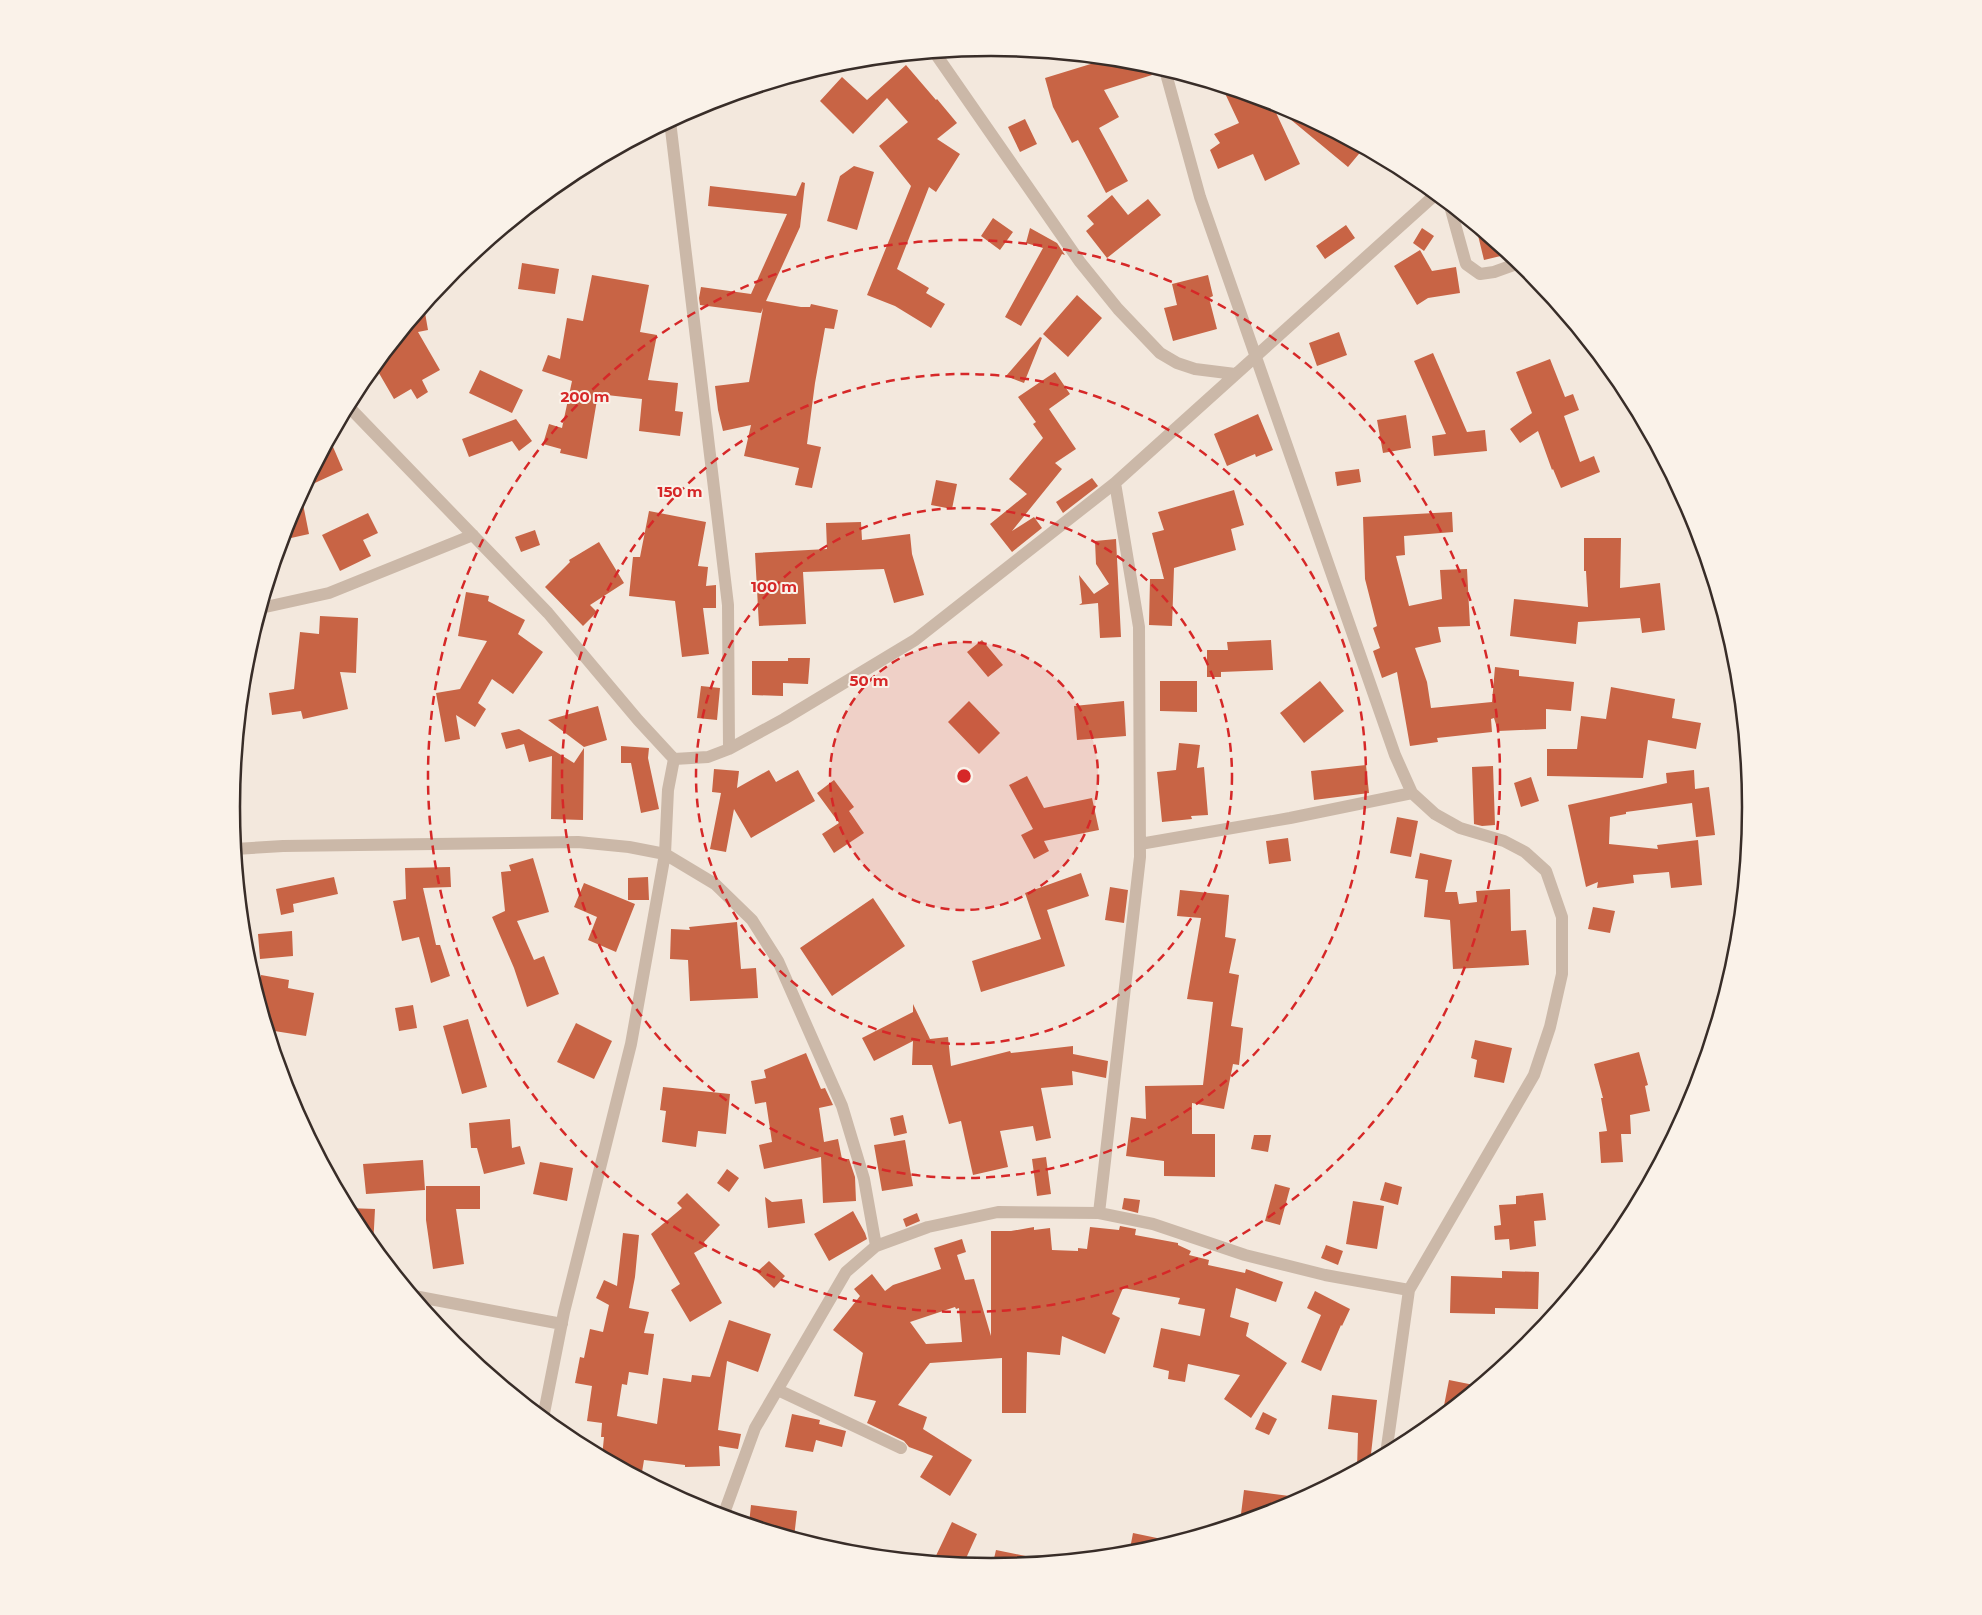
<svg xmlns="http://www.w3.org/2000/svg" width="1982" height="1615" viewBox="0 0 1982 1615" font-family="Montserrat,sans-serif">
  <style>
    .building { fill: #c86445; fill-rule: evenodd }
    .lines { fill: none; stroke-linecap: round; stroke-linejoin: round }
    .minor { stroke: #cbb8a8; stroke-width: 12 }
    .ring { fill: none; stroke: #d62828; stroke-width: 2.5; stroke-dasharray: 9 6 }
    .rim { fill: none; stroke: #382d28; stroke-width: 2.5 }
    .centre { fill: #d62828; stroke: #faf2e9; stroke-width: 2.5 }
    .ring-label { font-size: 15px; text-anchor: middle; font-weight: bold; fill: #d62828; stroke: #faf2e9; stroke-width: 4; stroke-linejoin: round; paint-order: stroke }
  </style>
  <rect width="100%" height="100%" fill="#f3e8dd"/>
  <path class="building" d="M1107 59 1140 62 1149 65 1152 75 1104 90 1119 117 1099 128 1128 181 1106 193 1078 140 1072 143 1053 107 1045 78Z
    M906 65 936 100 937 99 957 123 937 139 960 154 936 192 929 187 897 269 929 288 926 293 945 304 931 328 895 306 867 295 911 186 879 146 908 122 887 98 853 134 820 101 842 77 867 100Z
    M1222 87 1271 102 1300 164 1265 181 1253 154 1218 169 1210 150 1220 143 1214 134 1239 123Z
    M1288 109 1347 140 1363 149 1348 167 1284 114Z
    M1025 119 1037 144 1020 152 1008 127Z
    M854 166 874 172 857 230 827 221 840 176Z
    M802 182 805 183 800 227 766 301 801 307H810L811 304 838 310 834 329 825 328 815 383 807 444 821 447 812 488 795 485 799 468 744 456 751 425 723 431 718 410 715 386 749 382 763 308 761 313 700 305 699 298 701 287 751 294 787 214 708 206 710 186 796 196Z
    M1112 195 1128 215 1148 199 1161 215 1107 258 1086 231 1094 224 1087 216Z
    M993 218 1013 232 1000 250 981 236Z
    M1346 225 1355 238 1325 259 1316 246Z
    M1476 227 1496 244 1509 254 1484 260Z
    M1030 228 1057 243 1065 255 1062 254 1021 326 1005 317 1043 248 1026 243Z
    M1422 228 1434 236 1424 251 1413 243Z
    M1420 250 1432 271 1456 267 1460 293 1428 298 1417 305 1394 266Z
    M522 263 559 269 555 294 518 289Z
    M592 275 649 285 640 332 657 335 648 380 678 383 675 411 683 412 680 436 639 431 642 399 598 394 587 459 560 453 561 449 543 444 549 424 562 428 572 381 542 371 548 355 560 359 567 318 583 321Z
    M1208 275 1213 296 1209 298 1217 329 1173 341 1164 308 1177 305 1172 284Z
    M1077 295 1102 318 1068 357 1043 334Z
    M424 307 428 330 418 332 440 370 422 380 428 392 417 399 411 389 394 399 376 368V364Z
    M1339 332 1347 355 1317 366 1309 343Z
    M1040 337 1042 338 1024 383 1006 376Z
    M1433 353 1467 432 1485 430 1487 451 1434 456 1432 436 1446 434 1414 361Z
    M1550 359 1565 397 1573 394 1579 410 1564 416 1580 462 1594 456 1600 472 1561 488 1553 469 1552 470 1538 431 1520 443 1510 429 1532 413 1516 372Z
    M480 370 523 390 512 413 469 393Z
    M1055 372 1070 394 1049 409 1076 449 1055 463 1062 469 1012 531 1034 517 1042 528 1012 552 990 524 1027 494 1009 479 1043 438 1033 424 1036 422 1018 397Z
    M1258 414 1273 450 1256 457 1255 454 1227 466 1214 434Z
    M1406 415 1411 448 1383 453 1377 420Z
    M516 419 532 441 519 451 512 441 469 457 462 439Z
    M330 440 343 470 304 488Z
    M1359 469 1361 482 1337 486 1335 472Z
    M1092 478 1098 486 1063 513 1056 502Z
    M936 480 957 484 952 509 931 505Z
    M1234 490 1244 525 1231 529 1236 550 1174 568 1172 626 1149 625 1150 579H1164L1152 533 1164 530 1158 512Z
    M301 494 309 534 282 540 289 516Z
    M649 511 706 522 698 566 708 567 706 586 716 585V608H703L709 654 682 657 675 601 629 596 633 557H640Z
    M1452 512 1453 532 1404 536 1405 555 1396 556 1409 606 1442 599 1440 570 1467 569 1470 626 1438 627 1441 642 1415 648 1427 682 1431 708 1492 702 1495 667 1519 670V676L1574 682 1571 711 1546 709V729L1498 731 1494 718 1491 719 1492 732 1437 738 1438 742 1410 746 1397 672 1382 678 1373 651 1380 648 1373 628 1377 626 1365 579 1363 517Z
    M368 513 378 533 363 540 371 556 340 571 322 535Z
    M861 522 862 540 910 534 912 554 924 595 894 603 884 569 803 572 806 624 759 626 755 553 827 549 826 523Z
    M535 530 540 545 521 552 515 537Z
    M1584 538H1621L1620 588 1660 583 1665 630 1642 633 1640 618 1578 622 1576 644 1510 636 1514 599 1588 607 1586 571H1584Z
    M1116 539 1121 637 1100 638 1098 603 1079 605 1082 603 1079 575 1094 594 1109 584 1096 564 1095 541Z
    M599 542 624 583 590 605 597 612 583 626 545 587 570 562 569 560Z
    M466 592 489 596 488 601 525 620 518 634 543 652 513 694 492 679 478 703 486 709 475 727 456 715 460 739 445 742 436 693 460 689 487 641 458 636Z
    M320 616 358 618 356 673 340 672 348 709 303 719 301 711 272 715 269 693 294 689 300 632 319 634Z
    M982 640 1003 665 988 677 967 652Z
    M1271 640 1273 670 1221 672V677H1207V650H1228L1227 642Z
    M788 658H810L808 684 783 683V696L752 695V661H788Z
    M1160 681H1197V712L1160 711Z
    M1320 681 1344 711 1304 743 1280 713Z
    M701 686 720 688 717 720 697 718Z
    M1611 687 1675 699 1672 718 1701 723 1696 749 1648 740 1643 778 1547 776V749H1577L1581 716 1606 719Z
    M969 701 1000 733 979 754 948 722Z
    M1124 701 1126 736 1077 740 1074 706Z
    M598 706 607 740 584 747 548 720Z
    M519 729 574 763 584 748 583 820 551 819 552 756 529 762 524 744 506 749 501 733Z
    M1179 743 1200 745 1197 768 1204 767 1208 815 1191 816 1192 819 1162 822 1157 772 1176 770Z
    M621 746 649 748 648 758 659 809 641 813 631 763H621Z
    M1366 765 1369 793 1314 800 1311 771Z
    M1493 766 1495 825 1482 826 1474 824 1472 767Z
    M714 769 739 771 737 788 769 770 776 782 798 770 815 801 751 838 734 809 726 852 710 849 721 793 712 792Z
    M1694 770 1695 789 1709 787 1715 835 1696 837 1692 803 1626 812V814L1610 817 1609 844 1658 849 1657 845 1698 840 1702 885 1671 888 1669 872 1633 875 1634 883 1597 888 1598 882 1586 887 1568 805 1667 783 1666 773Z
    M1027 776 1044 808 1092 798 1099 830 1044 841 1049 851 1034 859 1021 835 1033 829 1009 785Z
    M1531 777 1539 801 1521 807 1514 783Z
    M834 780 854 807 849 811 864 833 834 853 822 834 839 823 817 793Z
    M1397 817 1418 821 1411 857 1390 853Z
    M1288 838 1291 861 1269 864 1266 841Z
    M1420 853 1452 860 1445 892H1457L1459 904 1477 902 1476 891 1510 889 1511 931 1526 930 1529 965 1453 969 1450 920 1424 917 1428 880 1415 878Z
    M533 858 549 912 517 921 534 960 544 956 559 994 527 1007 514 968 492 917 505 911 501 872 511 871 509 865Z
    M450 867 451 887 423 888 436 945H440L450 976 431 983 419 937 402 941 393 901 406 899 405 868Z
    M1081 873 1089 896 1047 910 1065 966 981 992 972 961 1041 939 1025 893Z
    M334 877 338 894 293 904 294 912 281 915 276 889Z
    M648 877 649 900H628V878Z
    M584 883 635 904 616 952 588 940 597 917 574 907Z
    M1110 887 1128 890 1124 923 1105 920Z
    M1180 890 1229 895 1225 937 1236 939 1229 973 1239 975 1231 1026 1243 1028 1239 1065 1233 1064 1224 1109 1192 1103V1134H1215V1177L1164 1176V1161L1126 1156 1131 1117 1146 1119 1145 1086 1203 1085 1213 1002 1187 999 1201 918 1177 916Z
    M873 898 905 946 832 996 800 948Z
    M1593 907 1615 911 1610 933 1588 929Z
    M737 922 741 969 756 968 758 998 690 1001 688 960 670 959 671 929 690 930 689 927Z
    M292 931 293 956 260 959 258 934Z
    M261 975 289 980 288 988 314 993 306 1036 268 1030 257 994Z
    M913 1004 930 1039 948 1037 951 1066 1010 1051 1011 1053 1073 1046V1054L1108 1061 1106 1078 1072 1071 1073 1085 1041 1088 1051 1138 1036 1141 1033 1126 1000 1131 1008 1167 973 1175 961 1121 949 1124 932 1065H912L913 1041 874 1061 862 1038 913 1012Z
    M413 1005 417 1028 399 1031 395 1008Z
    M468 1019 487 1087 462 1094 443 1026Z
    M576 1023 612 1041 594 1079 557 1062Z
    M1475 1040 1512 1048 1504 1083 1474 1077 1477 1060 1471 1058Z
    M1639 1052 1648 1085 1645 1086 1650 1111 1630 1115 1631 1134H1621L1623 1162 1601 1163 1599 1132 1607 1131 1601 1098H1603L1594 1064Z
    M806 1053 821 1089 825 1088 833 1105 819 1108 824 1142 838 1139 842 1159H849L855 1177 856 1201 823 1203 821 1157 764 1169 759 1145 772 1142 766 1102 755 1104 751 1081 766 1078 764 1070Z
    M663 1087 730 1094 726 1134 698 1131 696 1147 662 1142 666 1111 660 1110Z
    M903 1115 907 1133 894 1136 890 1118Z
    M510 1119 512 1148 520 1146 525 1164 484 1174 477 1148H471L469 1123Z
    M1254 1135H1271L1268 1152 1251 1149Z
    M905 1140 913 1186 882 1191 874 1145Z
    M1046 1157 1051 1194 1037 1196 1032 1159Z
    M423 1160 425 1190 366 1194 363 1164Z
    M540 1162 573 1168 567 1201 533 1194Z
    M727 1169 739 1178 729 1192 717 1183Z
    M1385 1182 1402 1187 1398 1205 1380 1200Z
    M1275 1184 1290 1188 1280 1225 1265 1221Z
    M426 1186H480V1209H456L464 1264 433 1269 426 1220Z
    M687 1193 720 1225 704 1242 706 1246 694 1253 722 1303 690 1322 671 1290 680 1284 651 1234 682 1208 677 1203Z
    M1543 1193 1546 1220 1534 1221 1536 1246 1510 1250 1509 1239 1495 1240 1494 1226 1501 1225 1499 1205 1516 1204V1196Z
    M765 1197 772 1202 802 1199 805 1223 768 1228Z
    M1124 1198 1140 1200 1138 1213 1122 1209Z
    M1353 1201 1384 1206 1377 1249 1346 1244Z
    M347 1208 375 1209 373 1247 359 1229Z
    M853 1211 865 1233 867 1239 829 1261 814 1234Z
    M917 1213 920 1221 906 1227 903 1219Z
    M1120 1226 1136 1229 1135 1235 1178 1243V1245L1191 1251 1189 1255 1209 1260 1208 1265 1245 1273 1246 1269 1283 1282 1276 1302 1236 1288 1230 1317 1249 1323 1246 1336 1287 1363 1251 1418 1224 1399 1240 1375 1188 1364 1185 1382 1168 1379 1169 1371 1153 1367 1161 1328 1200 1336 1205 1309 1178 1304 1180 1298 1123 1288 1112 1314 1120 1318 1105 1354 1062 1336 1060 1355 1027 1352 1026 1413H1002V1358L930 1363 898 1405 927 1417 923 1429 972 1460 950 1496 920 1477 933 1456 909 1447 904 1441 867 1423 876 1401 854 1396 863 1353 833 1330 860 1296 854 1289 872 1274 885 1291 893 1285 941 1269 934 1248 962 1239 966 1252 957 1255 965 1280 974 1279 991 1336V1231H1011L1034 1227V1230L1050 1228 1052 1250 1078 1251V1248L1087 1249 1090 1227 1119 1230ZM955 1307 956 1309 959 1308 962 1342 926 1344 910 1322Z
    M623 1233 639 1235 635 1277 629 1308 649 1312 644 1333 654 1334 648 1375 629 1372 627 1385 622 1384 617 1416 657 1424 663 1378 691 1382 692 1375 710 1377 729 1320 771 1334 758 1372 727 1361 718 1430 741 1434 738 1449 719 1446 720 1466 685 1467V1465L644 1460 641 1478 602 1457 604 1437H601L602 1423 587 1421 592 1386 575 1383 580 1357 584 1358 590 1329 603 1332 609 1305 596 1298 604 1280 617 1286Z
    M1326 1245 1343 1251 1338 1265 1321 1258Z
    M769 1261 785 1276 774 1288 757 1272Z
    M1502 1271 1539 1272 1538 1309 1495 1308V1314L1450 1313 1451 1276 1502 1278Z
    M1315 1291 1350 1309 1342 1326 1341 1325 1321 1371 1301 1362 1321 1315 1307 1308Z
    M1449 1380 1479 1386 1442 1416Z
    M1332 1395 1377 1400 1370 1463 1357 1470 1358 1433 1328 1429Z
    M1263 1412 1277 1419 1269 1435 1255 1429Z
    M792 1414 820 1420 819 1424 846 1431 842 1447 816 1440 813 1452 785 1447Z
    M1244 1490 1305 1498 1281 1510 1240 1522Z
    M751 1505 797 1511 794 1538 749 1524Z
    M952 1522 977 1534 963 1565 933 1562Z
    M1133 1533 1176 1542 1139 1553 1129 1554Z
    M996 1550 1040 1559V1563L992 1567Z"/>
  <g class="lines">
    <path class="minor" d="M935 53 1080 262 1118 309 1160 353 1177 363 1195 369 1235 374
      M1165 70 1200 197 1395 755 1412 793 1435 814 1460 828 1504 841 1525 852 1546 871 1562 917V974L1550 1027 1534 1075 1409 1290 1386 1454
      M670 121 728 605 729 749
      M1450 206 1466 264 1480 274 1494 272 1519 263
      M348 406 548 613 638 720 674 759 668 790 665 854 631 1044 564 1312 543 1418
      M261 608 329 593 473 535
      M674 759 708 757 729 749 784 719 915 640 1115 483 1436 194
      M1140 844 1290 818 1412 793
      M235 849 283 846 578 842 629 847 665 854 715 884 752 920 778 961 842 1106 864 1179 876 1246
      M1099 1213 1140 857 1139 627 1115 483
      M414 1296 562 1324
      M778 1390 901 1448
      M723 1516 755 1428 846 1272 876 1246 928 1227 998 1212 1099 1213 1153 1224 1245 1255 1325 1275 1409 1290"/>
  </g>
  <circle cx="964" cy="776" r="134" fill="#d62828" fill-opacity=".12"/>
  <g class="ring">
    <circle cx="964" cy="776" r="134"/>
    <circle cx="964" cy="776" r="268"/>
    <circle cx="964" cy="776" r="402"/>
    <circle cx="964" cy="776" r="536"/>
  </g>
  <path d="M0 0H1982V1615H0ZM240 807a751 751 0 1 1 1502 0a751 751 0 1 1-1502 0Z" fill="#faf2e9" fill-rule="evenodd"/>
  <path class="rim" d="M240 807a751 751 0 1 1 1502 0a751 751 0 1 1-1502 0Z"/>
  <circle cx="964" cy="776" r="8" class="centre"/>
  <g class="ring-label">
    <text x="585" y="402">200 m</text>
    <text x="680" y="497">150 m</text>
    <text x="774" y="592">100 m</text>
    <text x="869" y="686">50 m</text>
  </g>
</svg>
